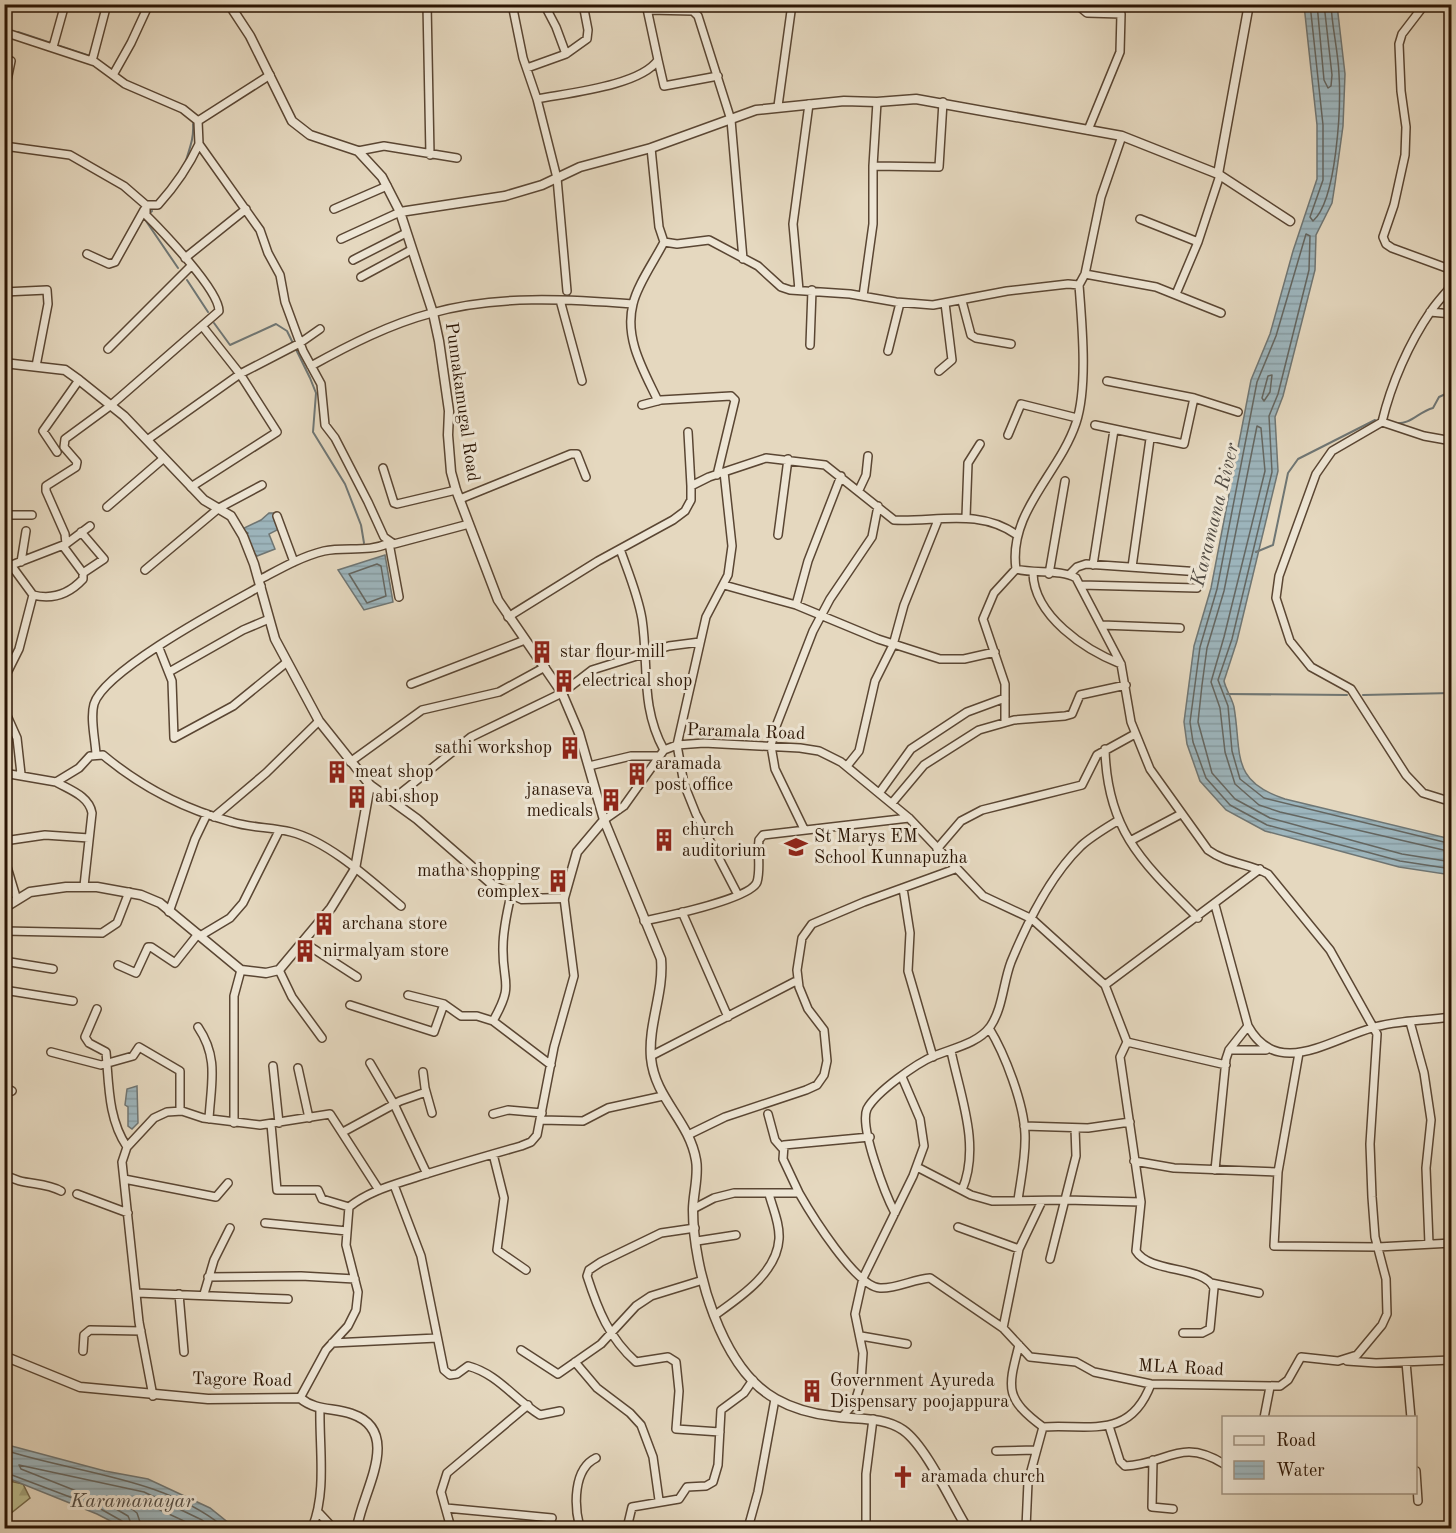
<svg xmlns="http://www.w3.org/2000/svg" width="1456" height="1533" viewBox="0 0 1456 1533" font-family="'Old Standard TT',serif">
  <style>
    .forest { fill: url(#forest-firs); stroke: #736849; stroke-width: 1.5 }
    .water { fill: url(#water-rules); stroke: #6f7674; stroke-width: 1.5 }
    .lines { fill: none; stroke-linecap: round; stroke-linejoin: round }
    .shore { stroke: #646661; stroke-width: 1.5 }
    .stream { stroke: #6f7674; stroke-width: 2 }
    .minor-casing { stroke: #5a4633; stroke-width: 10 }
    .tertiary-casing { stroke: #5a4633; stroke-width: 11 }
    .minor { stroke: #eee6d5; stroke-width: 7 }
    .tertiary { stroke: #eee6d5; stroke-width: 8 }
    .labels { text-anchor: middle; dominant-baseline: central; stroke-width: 6; stroke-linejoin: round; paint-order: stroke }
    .street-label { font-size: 18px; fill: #2b1504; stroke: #eee6d5 }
    .poi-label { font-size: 18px; fill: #2b1504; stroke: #eee6d5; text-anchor: start }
    .water-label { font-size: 20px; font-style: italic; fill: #534d45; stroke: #eee6d5 }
  </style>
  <defs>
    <pattern id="forest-firs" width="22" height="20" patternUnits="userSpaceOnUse" patternTransform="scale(1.5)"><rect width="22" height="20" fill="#bbbc8e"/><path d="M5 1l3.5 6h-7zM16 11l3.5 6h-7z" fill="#a1a179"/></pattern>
    <pattern id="water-rules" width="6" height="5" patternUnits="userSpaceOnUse" patternTransform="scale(1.5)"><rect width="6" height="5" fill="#9db6be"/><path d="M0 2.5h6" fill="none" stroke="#879ca2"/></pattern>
  </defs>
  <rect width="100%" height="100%" fill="#e5d8bf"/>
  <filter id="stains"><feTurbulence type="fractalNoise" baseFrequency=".00333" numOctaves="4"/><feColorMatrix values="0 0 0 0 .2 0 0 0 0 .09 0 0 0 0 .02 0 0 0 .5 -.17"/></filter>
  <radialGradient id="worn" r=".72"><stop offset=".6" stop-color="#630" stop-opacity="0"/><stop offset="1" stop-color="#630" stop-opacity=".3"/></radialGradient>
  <path class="forest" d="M5 1480 23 1484 30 1498 5 1518Z"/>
  <path class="water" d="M1304 5H1337L1345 74 1343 126 1335 184 1332 203 1316 235 1315 270 1283 396 1275 417 1278 471 1237 641 1224 681C1226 690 1232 698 1234 707 1242 754 1230 781 1285 799L1451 839V875L1399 867 1265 831 1226 810 1200 781 1187 744 1184 722 1194 646 1211 588 1251 380 1270 334 1293 251 1317 179V125Z
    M269 513H275L273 516 279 529 269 534 275 549 257 556 249 548 245 536 248 533 242 529 261 520Z
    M385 555 393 602 364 610 338 570Z
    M137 1086 138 1123 132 1129 128 1126V1107L125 1105 127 1089Z
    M4 1444 105 1471 148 1479 210 1508 235 1528H124L97 1514 5 1477Z"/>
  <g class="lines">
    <path class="shore" d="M1310 4 1323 125V180L1310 217 1313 221C1337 200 1341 106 1339 74 1338 50 1332 28 1331 4
      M1317 4 1324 80 1328 88 1331 86 1332 75 1324 4
      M1272 375 1270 392 1264 401 1262 398 1268 376Z
      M377 564 381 566 386 596 367 603 349 574Z
      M1452 844 1264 798 1240 779 1232 751 1228 706 1218 680 1232 639 1272 472 1269 416 1278 394 1309 270 1310 236 1306 234 1276 336 1257 382 1217 589 1200 647 1190 722 1193 742 1206 778 1230 805 1267 825 1400 861 1452 869
      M1452 852 1280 812 1259 805 1235 784 1225 752 1220 708 1211 682 1224 637 1265 471 1261 428 1257 426 1224 591 1207 648 1202 685 1198 722 1212 773 1235 799 1270 818 1402 854 1452 862
      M4 1450C79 1474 163 1477 225 1528
      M4 1472 99 1508 122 1521 125 1528
      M133 1528 128 1516 104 1502 21 1469 19 1465 144 1492 202 1520 214 1528
      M142 1528 137 1513 124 1503 125 1498 141 1501 199 1528"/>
    <path class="stream" d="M1118 4 1127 10 1156 4
      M18 32 87 55
      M185 164C189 149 194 140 193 124
      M151 212 152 211
      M146 221 178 268
      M187 280 208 312
      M214 323 230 345 276 324 287 331 310 378 316 393 313 432 345 484 361 525 364 543
      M1395 423C1411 425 1418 412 1433 408L1439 397 1452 391
      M1256 552 1273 545 1288 473 1298 459 1375 420
      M1227 694 1347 695
      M1363 695 1452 693"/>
    <g class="minor-casing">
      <path id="minor" d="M427 4 430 155
        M512 4 523 58 537 99 557 178 567 291
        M544 4 556 27 566 54
        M1076 4 1087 13 1121 14 1120 52 1088 130
        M1425 4 1402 34 1399 44 1401 91 1406 127 1405 155 1394 205 1383 237 1386 244 1392 248 1452 270
        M234 9 243 4
        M648 10 693 11 698 16 731 120 743 259
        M4 32 95 62 125 84 183 109 198 121 199 144
        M53 47 65 4
        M658 60 664 86 718 76
        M92 61 107 4
        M527 68 566 54 587 39 588 30 583 4
        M113 75 131 43 149 4
        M4 95 11 61
        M537 99C567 93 640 86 658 60L646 4
        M778 106 792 4
        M198 121 270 75
        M4 146 70 155 124 186 146 205H158C176 185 188 168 199 144L260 230 268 253 280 275 285 302 303 351 321 384 325 425 335 438 368 502 384 537 394 544 469 524
        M651 148 659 227 664 242 677 244 709 240 758 266 781 287 790 290 850 294 896 302 933 305 1007 291 1068 284 1079 285
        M358 151 384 146 457 158
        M873 166 877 102
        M334 209 387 186
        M1140 219 1198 242 1220 175
        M341 239 400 212
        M87 254 109 264 115 262 144 210
        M185 258 246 209
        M353 260 406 233
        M1085 274 1156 287 1221 313
        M361 277 411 250
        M1452 285C1445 294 1437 302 1431 311 1409 343 1391 384 1382 422L1332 451 1316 474 1279 576 1276 598 1290 641 1311 667 1351 689 1406 775 1423 793 1452 802
        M799 290 793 224 809 104
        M4 292 47 290 48 304 36 366
        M1176 294 1198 242
        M863 296 873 224V166L939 167 943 102
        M560 300 582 381
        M962 301 971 335 976 338 1011 344
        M1430 312 1452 314
        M810 345 812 290
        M108 349 191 266
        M888 351 900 303
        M311 366C349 345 390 324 432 313 496 295 567 299 633 304
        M939 371 952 360 945 303
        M1107 381 1194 398 1238 412
        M658 401C644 371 624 339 633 304 637 285 655 260 664 242
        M642 405 661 400 731 396 735 400 717 475
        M1382 422 1424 436 1452 441
        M1095 425 1184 444 1194 398
        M688 432 691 486
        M1008 435 1021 404 1077 418
        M147 440 240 374 300 343 320 329
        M57 452 43 431 79 380
        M383 468 394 503 397 504 456 490
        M724 472 732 546 728 575 706 617 677 745 684 784 696 814 738 895
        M191 487 277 432 240 374 203 327
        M859 490 866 475 868 456
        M460 499 571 454H577L586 477
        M107 507 164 458
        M4 515H32
        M277 516 294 562
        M966 517 968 463 980 444
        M81 532 104 559 83 573
        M778 535 788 459
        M66 544 90 526
        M620 549C628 572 638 595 642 619 649 666 640 706 664 750
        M21 562 26 531
        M11 565 33 595
        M1093 565 1114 430
        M1132 567 1150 439
        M4 568 66 544 65 534 46 491V486L76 467 77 462 64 447 65 439 110 406 219 311C219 290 162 231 146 215V205
        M145 570 219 508 262 485
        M1033 573C1034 616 1085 650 1121 664
        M1049 574 1065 481
        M1070 574 1077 567 1086 564 1201 572
        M259 580C280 569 300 557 324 551 345 546 368 553 389 543L399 597
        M724 585 796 605 878 639 940 659H964L995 652
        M1081 585 1197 588
        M796 605 808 561 841 476
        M508 617 598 561 673 520 685 511 691 500V486L709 477 766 458 825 465 894 520C937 522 979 508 1017 535
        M1102 625 1180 628
        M159 648 172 681 174 738 233 706 287 662
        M169 672 243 630 269 619
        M4 679 19 649 33 595C53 600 70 593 83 579V573L63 546
        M411 684 525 640
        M4 709 17 738 21 774
        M1005 722V684L983 619 994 593 1016 569
        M1105 749C1107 831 1143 863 1198 918
        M96 754C95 738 90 718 94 704 104 670 227 605 261 586
        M350 762 422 710 499 692 545 667
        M589 766 631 756H659
        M847 766 859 751 875 681 893 645 904 605 938 520
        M4 773 56 782 79 768 90 756 103 755C140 786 184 809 232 822 251 828 272 827 291 832 330 842 371 881 401 906
        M56 782C70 790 89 796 92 813L84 886
        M880 792 911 749 967 712 1005 698
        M392 800 471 737 562 693 592 670 669 646 700 642
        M892 803 924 765 979 730 1014 720 1065 716 1072 714 1080 695 1126 685
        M214 817 266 773 319 721
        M604 820 624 806 664 750 677 745 704 743 800 748 819 751 841 762 909 818 983 896 1032 919 1105 985 1127 1042 1226 1065
        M804 829 775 769 771 746 775 729 813 631 830 599 872 537 878 506
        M4 841 45 835 89 838
        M1130 841 1181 814
        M937 849 961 821 982 810 1082 785 1097 755 1135 734
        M4 857 17 900
        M903 888 910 933 908 971 933 1057
        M1215 905 1248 1026C1277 1079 1329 1040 1372 1028 1396 1020 1425 1021 1450 1017
        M169 912 195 839 207 814
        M682 912 728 1017
        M644 921C663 917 751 899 757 882 761 869 757 853 759 840L763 835 909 818
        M4 931 102 933 117 923 129 892
        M200 936 230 918 243 903 279 831
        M303 942 357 977
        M4 961 53 969
        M118 965 136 973 148 947H151L175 963 198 934
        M279 970 292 997 322 1038
        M1105 985 1260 869
        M4 990 73 1001
        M408 995 444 1004 461 1016H477L493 1021 551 1065
        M350 1005 434 1032 444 1004
        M97 1009 85 1037 89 1043 106 1052C109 1085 108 1119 127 1147
        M493 1021C515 982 502 985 503 947 503 930 507 912 511 895
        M1410 1022 1424 1073 1431 1120 1426 1168 1429 1244
        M198 1027C219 1058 211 1083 209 1119
        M989 1028C1005 1054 1024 1104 1025 1134 1026 1156 1021 1178 1018 1200
        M1127 1042 1120 1057 1141 1202 1136 1251C1150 1274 1204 1265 1214 1288L1210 1329 1202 1333H1183
        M1229 1050H1266
        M951 1051C960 1095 981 1146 962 1190
        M51 1052 101 1065 133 1056 139 1047 180 1071V1111
        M1299 1053 1278 1172 1274 1246 1378 1247 1452 1243
        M651 1056 798 980
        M370 1063 394 1104 427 1174
        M273 1066 279 1123
        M298 1068 309 1118
        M423 1072 425 1088 432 1113
        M4 1087 12 1091
        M493 1114 508 1110 542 1113
        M768 1114 775 1140 782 1148
        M541 1120 583 1121 608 1108 663 1096
        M234 1123V996L241 970
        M271 1124 277 1190H318L322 1199 349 1207
        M1024 1126 1088 1128 1130 1122
        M343 1132 400 1101 426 1092
        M688 1135 725 1117 806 1090 817 1085 824 1075 827 1061 824 1030 808 1009 799 987 797 970 802 938 812 924 864 902 955 869
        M493 1154 504 1198 497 1250 526 1270
        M1134 1161 1174 1168 1278 1172
        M917 1167 971 1195 992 1201 1066 1200 1141 1202
        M1215 1170 1226 1059 1229 1050 1248 1026
        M4 1174C22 1186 43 1181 61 1191
        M124 1179 216 1197 228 1183
        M394 1185 421 1256 444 1370 450 1375 457 1374 468 1366C498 1374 514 1399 540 1415L560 1411
        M799 1193 783 1159 784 1145 870 1137
        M77 1194 128 1213
        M693 1209 714 1198 734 1193H799C811 1214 856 1287 880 1288 896 1289 914 1279 930 1278L1003 1328 1030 1357 1076 1362 1094 1372 1151 1384 1280 1386 1288 1380 1301 1357 1338 1361 1357 1355 1382 1325 1387 1314 1386 1279 1375 1237 1372 1197 1370 1144 1377 1034 1330 950 1268 874C1249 863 1227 864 1208 850L1150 769 1131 722 1121 664 1076 578C1061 569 1035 574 1016 569 1008 512 1059 474 1076 423 1088 387 1082 324 1079 285L1085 274 1101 197 1122 136
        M895 1213C886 1196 859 1127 867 1109 876 1092 917 1063 934 1056 953 1048 977 1044 990 1027 1003 1008 1003 983 1011 962 1027 923 1050 876 1081 846 1092 836 1106 828 1119 820
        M265 1223 347 1231
        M958 1227 1019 1249
        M695 1228 661 1233 601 1262 589 1270 587 1276C598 1310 609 1338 636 1362L668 1357 676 1362 679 1391 676 1429 720 1432
        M697 1241 736 1235
        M1050 1259 1076 1156 1075 1128
        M208 1277 301 1276 355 1279
        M1211 1283 1259 1293
        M137 1293 288 1299
        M179 1294 184 1352
        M204 1294 214 1260 230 1228
        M715 1315C739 1298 777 1273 779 1239 780 1224 773 1209 769 1194
        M1003 1328 1019 1249 1042 1201
        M861 1336 907 1344
        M332 1343 437 1338
        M1019 1345C1008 1388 1004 1398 1043 1427
        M521 1350 558 1374 601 1344 636 1306 651 1296 703 1280
        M83 1351 84 1335 90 1330 141 1331
        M1347 1361 1376 1363 1452 1360
        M575 1362 597 1388 630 1413 641 1425 653 1457 659 1500
        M1406 1362 1411 1418
        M153 1396 139 1322 122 1162 127 1147 154 1118 167 1112 182 1111 203 1118 260 1125 330 1114 379 1190
        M300 1398 326 1350 348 1326 356 1310 358 1292 346 1245 349 1207C369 1191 393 1185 417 1177 451 1166 486 1156 521 1146L531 1142 537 1135 554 1047 574 976 564 898
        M842 1417 855 1402 861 1382 863 1353 855 1314 863 1278 913 1176 924 1146 920 1119 902 1077
        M1264 1418 1270 1387
        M1109 1426 1120 1461 1125 1466C1168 1464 1180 1437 1224 1464
        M996 1451 1036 1450
        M1153 1460 1152 1507 1173 1509
        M1416 1471 1418 1501
        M446 1508 552 1518
        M319 1513 333 1528
        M1027 1526 1054 1528
        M312 1528C327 1492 319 1447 320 1408
        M451 1528 441 1492 447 1473 528 1405
        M580 1528C574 1506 573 1469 596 1458
        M627 1528 632 1507 679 1499 687 1487 706 1486 713 1482 718 1465 721 1410 744 1393 753 1380
        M748 1528 758 1492 775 1399
        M866 1528V1474L873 1419
        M1026 1528 1028 1482 1043 1427C1090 1424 1130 1440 1151 1384"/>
    </g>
    <g class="tertiary-casing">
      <path id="tertiary" d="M1218 174 1249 4
        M400 212 505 196 542 185 580 167 651 148 756 110 844 101 877 102 916 99 1122 136 1218 174 1290 221
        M4 363 65 370 79 380 124 416 204 500 231 516 243 536 254 564 275 639 319 721 370 785 417 819 494 886 522 899 564 898 577 852 604 820 579 733 562 693 498 600 456 490 451 472 448 435 449 411 439 341 433 313 400 212 382 177 358 151 310 135 292 121 250 36 229 4
        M604 820 661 959C664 993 648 1024 651 1058 655 1099 689 1120 696 1160 699 1176 693 1194 693 1210 693 1268 721 1369 776 1399 792 1408 814 1414 832 1416 855 1420 883 1416 903 1430 926 1446 951 1502 967 1528
        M4 908 30 892 66 887H97L141 895 160 903 241 970 266 973 279 970 331 908 355 869 370 785
        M4 1356 80 1387 208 1399 300 1398C317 1412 334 1407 352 1414 404 1432 361 1494 357 1528"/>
    </g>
    <use href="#minor" class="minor"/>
    <use href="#tertiary" class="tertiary"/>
  </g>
  <defs>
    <g id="building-bare" transform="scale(1.8)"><path d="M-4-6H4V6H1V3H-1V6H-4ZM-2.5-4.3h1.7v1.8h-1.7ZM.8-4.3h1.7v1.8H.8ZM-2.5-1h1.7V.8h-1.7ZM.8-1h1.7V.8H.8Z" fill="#8f2418" stroke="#eee6d5" stroke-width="2.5" paint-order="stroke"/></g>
    <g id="school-bare" transform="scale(1.8)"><path d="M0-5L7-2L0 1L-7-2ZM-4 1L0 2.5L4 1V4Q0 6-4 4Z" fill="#8f2418" stroke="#eee6d5" stroke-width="2.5" paint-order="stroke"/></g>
    <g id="church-bare" transform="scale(1.8)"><path d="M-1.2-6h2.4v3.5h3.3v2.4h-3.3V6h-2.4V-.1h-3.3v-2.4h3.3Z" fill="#8f2418" stroke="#eee6d5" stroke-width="2.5" paint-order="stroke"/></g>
  </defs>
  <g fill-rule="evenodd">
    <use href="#building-bare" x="542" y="652"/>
    <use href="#building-bare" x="564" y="681"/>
    <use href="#building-bare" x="570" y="748"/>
    <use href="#building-bare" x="337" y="772"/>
    <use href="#building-bare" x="637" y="774"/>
    <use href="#building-bare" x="357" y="797"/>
    <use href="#building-bare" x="611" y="800"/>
    <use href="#building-bare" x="664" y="840"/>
    <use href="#school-bare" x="796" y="847"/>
    <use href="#building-bare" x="558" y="881"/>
    <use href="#building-bare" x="324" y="924"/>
    <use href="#building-bare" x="305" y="951"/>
    <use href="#building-bare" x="812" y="1391"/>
    <use href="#church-bare" x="903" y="1477"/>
  </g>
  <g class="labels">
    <g class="street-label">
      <text transform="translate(462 402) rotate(82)">Punnakamugal Road</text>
      <text transform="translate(746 732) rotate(2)">Paramala Road</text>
      <text transform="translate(1181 1368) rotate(3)">MLA Road</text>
      <text transform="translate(242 1380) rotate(1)">Tagore Road</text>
    </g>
    <g class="poi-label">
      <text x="560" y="652">star flour mill</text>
      <text x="582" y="681">electrical shop</text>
      <text x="552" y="748" text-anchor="end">sathi workshop</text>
      <text x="655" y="764">aramada<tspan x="655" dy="21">post office</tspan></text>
      <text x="355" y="772">meat shop</text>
      <text x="593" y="790" text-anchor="end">janaseva<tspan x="593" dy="21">medicals</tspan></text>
      <text x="375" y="797">abi shop</text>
      <text x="682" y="830">church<tspan x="682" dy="21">auditorium</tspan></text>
      <text x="814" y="837">St Marys EM<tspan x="814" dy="21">School Kunnapuzha</tspan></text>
      <text x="540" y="871" text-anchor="end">matha shopping<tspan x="540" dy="21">complex</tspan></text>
      <text x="342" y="924">archana store</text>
      <text x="323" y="951">nirmalyam store</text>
      <text x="830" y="1381">Government Ayureda<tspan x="830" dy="21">Dispensary poojappura</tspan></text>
      <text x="921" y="1477">aramada church</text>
    </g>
    <g class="water-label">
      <text transform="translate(1216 515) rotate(-76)">Karamana River</text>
      <text x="132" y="1502">Karamanayar</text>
    </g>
  </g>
  <rect width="1456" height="1533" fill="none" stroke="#e5d8bf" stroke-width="24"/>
  <rect x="6" y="6" width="1444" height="1521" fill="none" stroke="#2b1504" stroke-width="3"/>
  <rect x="12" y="12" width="1432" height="1509" fill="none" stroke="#2b1504" stroke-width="1.5"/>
  <rect x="1222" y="1416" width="195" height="78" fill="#eee6d5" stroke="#a09281" stroke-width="1.5"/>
  <rect x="1234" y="1436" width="30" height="9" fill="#eee6d5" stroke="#a09281" stroke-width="1.5"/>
  <text x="1276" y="1446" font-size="18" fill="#2b1504">Road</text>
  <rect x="1234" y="1461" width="30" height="18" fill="url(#water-rules)" stroke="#a09281" stroke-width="1.5"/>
  <text x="1276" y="1476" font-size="18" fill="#2b1504">Water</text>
  <rect width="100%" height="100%" filter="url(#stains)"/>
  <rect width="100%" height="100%" fill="url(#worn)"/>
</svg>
